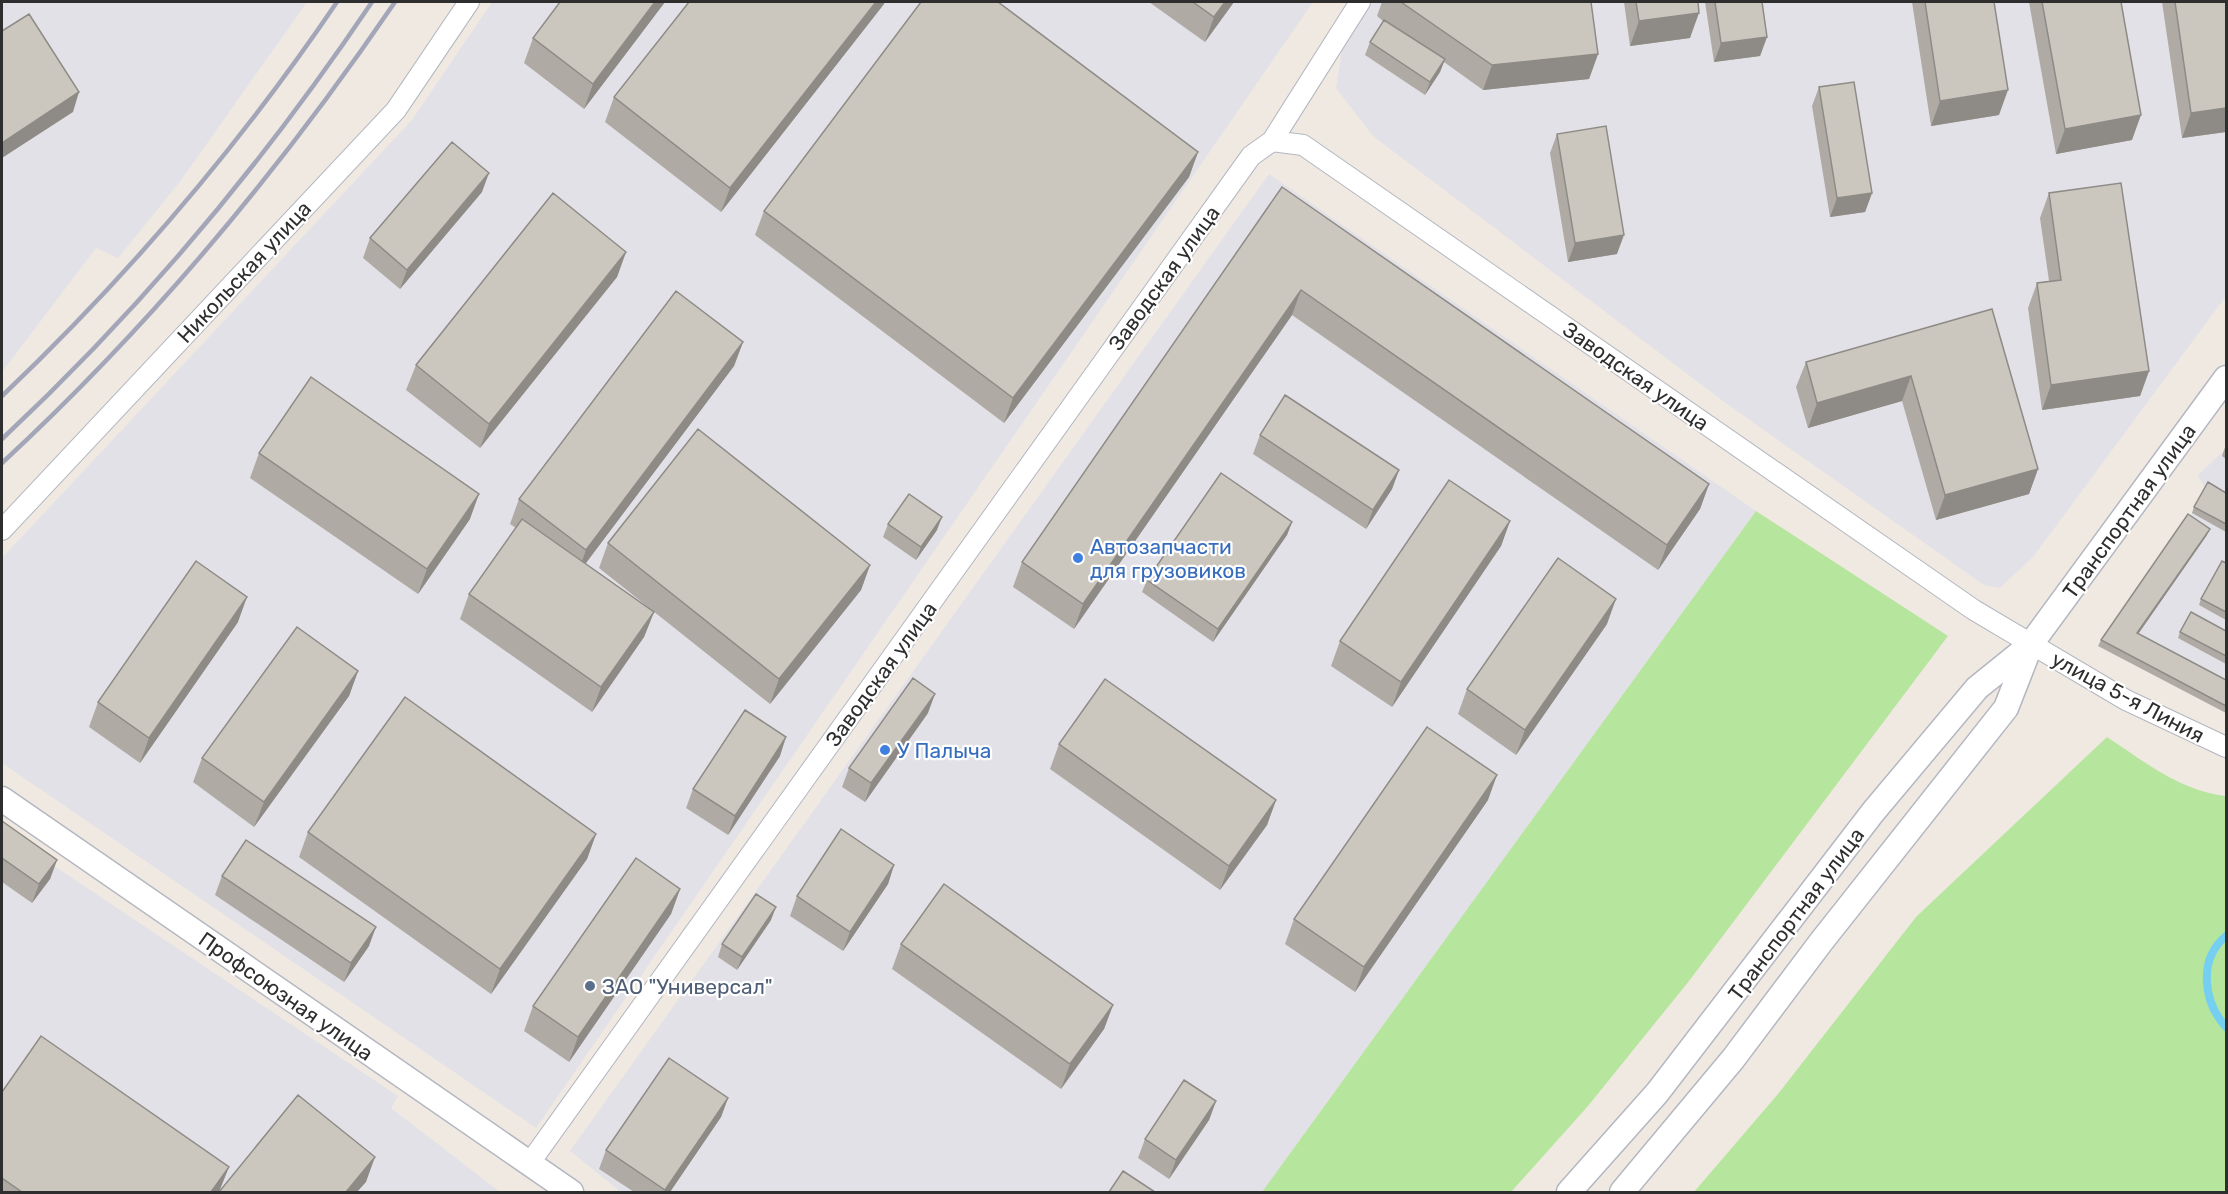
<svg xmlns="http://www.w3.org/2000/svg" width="2228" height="1194" viewBox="0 0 2228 1194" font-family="Rubik,sans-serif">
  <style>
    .industrial { fill: #e3e1e8 }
    .green { fill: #b6e59e }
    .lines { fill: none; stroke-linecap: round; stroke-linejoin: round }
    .stream { stroke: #75cff0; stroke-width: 8 }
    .minor-casing { stroke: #b4b7c1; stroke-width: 22 }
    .tertiary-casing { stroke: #b4b7c1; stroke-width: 27 }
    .minor { stroke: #fff; stroke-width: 20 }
    .tertiary { stroke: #fff; stroke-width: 24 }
    .rail { stroke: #a3a6b8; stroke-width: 4.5 }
    .wall { fill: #afaba4 }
    .shaded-wall { fill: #8e8b86 }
    .building { fill: #cbc7bf; stroke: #8e8b86; stroke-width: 1.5 }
    .shop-dot { fill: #3f7fe0; stroke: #fff; stroke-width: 2 }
    .service-dot { fill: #5c6f8a; stroke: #fff; stroke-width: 2 }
    .labels { text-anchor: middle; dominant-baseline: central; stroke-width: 4.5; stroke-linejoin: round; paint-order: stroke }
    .street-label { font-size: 21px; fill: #2e2e2e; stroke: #fff }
    .shop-label { font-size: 21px; fill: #366cbe; stroke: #fff; text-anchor: start }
    .service-label { font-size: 21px; fill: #4e5e75; stroke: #fff; text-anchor: start }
  </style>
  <rect width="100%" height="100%" fill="#efe9e1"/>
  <path class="industrial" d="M2 2H307L179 183 118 258 96 248 2 372Z
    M492 2H1313L536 1128 2 763V558L412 120Z
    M1372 2H2226V296L2033 557 2000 588 1984 585 1727 404 1373 136 1336 88 1342 50Z
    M1269 174 1756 511 1262 1192H621L570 1151Z
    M2226 449V713L2098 646 2192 513 2205 488 2198 475Z
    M2 831 398 1096 391 1108 500 1192H2Z"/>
  <path class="green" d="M1756 511 1948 636 1689 981 1588 1106 1511 1192H1262Z
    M2107 737C2145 762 2180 791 2226 796V1192H1694L1778 1094 1916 917Z"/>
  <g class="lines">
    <path class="stream" d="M2226 936C2198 959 2203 1002 2226 1027"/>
    <g class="minor-casing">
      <path id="minor" d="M1272 141 1303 145 1974 610 2126 700 2226 747
        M2 530 396 110 469 2
        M529 1164 1251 156 1272 141 1360 2"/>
    </g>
    <g class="tertiary-casing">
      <path id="tertiary" d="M2 799 571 1192
        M1569 1192 1657 1093 1873 812 1977 688 2029 646
        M1622 1192 1733 1059 1821 942 2006 708 2031 644 2226 378"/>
    </g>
    <use href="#minor" class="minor"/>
    <use href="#tertiary" class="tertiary"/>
    <path class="rail" d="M2 396C127 277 240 145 337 2
      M2 439C142 308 265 161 372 2
      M2 463C150 326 281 169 395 2"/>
  </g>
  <path class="wall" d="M665 2 584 109 524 63 533 38Z
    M1149 2H1234L1205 42Z
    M1382 2H1591L1598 54 1589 79 1483 90 1444 62 1440 72 1425 95 1365 55 1370 42 1383 21 1377 16Z
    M1624 2H1698L1690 38 1630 46Z
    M1705 2H1762L1767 37 1760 56 1714 62Z
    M1912 2H1994L1999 115 1931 126Z
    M2029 2H2121L2132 140 2056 154Z
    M2162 2H2226V132L2182 138Z
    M884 4 721 212 605 122 614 97Z
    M1819 87 1872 193 1865 212 1830 217 1812 106Z
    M1557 134 1617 254 1568 262 1550 153Z
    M1198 152 1189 177 1004 423 755 235 764 211Z
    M1282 187 1709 484 1700 509 1658 570 1292 315 1074 629 1013 587 1022 562Z
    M482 192 400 289 363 258 370 238Z
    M2049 193 2149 371 2140 396 2042 410 2028 308 2037 283 2049 281 2040 218Z
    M626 252 617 277 480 448 406 390 416 365Z
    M1992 309 2038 469 2029 494 1936 520 1902 401 1808 428 1796 387 1806 362Z
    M743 342 734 366 585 564 654 612 644 637 592 712 460 619 469 594 516 528 510 524 519 499Z
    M1260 435 1399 470 1392 489 1366 529 1253 454Z
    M2226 444V459L2222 456Z
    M259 453 470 519 418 594 250 478Z
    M2226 493V532L2192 513 2194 507Z
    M1510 521 1501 546 1392 707 1331 666 1340 641Z
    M1292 522 1287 535 1213 642 1142 592 1147 580Z
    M888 524 937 530 916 560 883 537Z
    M2207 535 2138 634 2226 680V713L2098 646 2101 640Z
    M608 543 870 565 861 590 770 704 599 568Z
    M2226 563V620L2199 605 2201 599Z
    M238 622 140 763 89 727 98 702Z
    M1607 624 1516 755 1458 714 1467 689Z
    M2226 631V664L2178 638 2180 632Z
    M358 671 349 696 254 827 193 782 202 758Z
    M928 713 865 802 842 787 849 768Z
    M1059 744 1276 800 1267 825 1220 890 1050 769Z
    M780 756 728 835 686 808 693 789Z
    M1488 800 1355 992 1285 944 1294 919Z
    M2 821 57 860 50 879 32 903 2 882Z
    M308 832 596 834 587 859 491 994 299 857Z
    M894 865 888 884 843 951 790 916 797 896Z
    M222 876 369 946 344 982 215 895Z
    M680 889 671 914 569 1062 524 1031 533 1006Z
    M771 920 737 970 718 957 722 944Z
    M901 944 1113 1005 1104 1029 1061 1089 892 969Z
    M2 1092 219 1192H2Z
    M728 1098 721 1117 670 1192H634L599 1169 606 1150Z
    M1216 1101 1209 1120 1169 1179 1138 1158 1145 1139Z"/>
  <path class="shaded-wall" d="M655 2H665L584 109 593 84Z
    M876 2H885L884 4 721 212 730 188Z
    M1225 2H1234L1205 42 1214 17Z
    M1699 13 1690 38 1630 46 1639 21Z
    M1767 37 1760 56 1714 62 1721 43Z
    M1598 54 1589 79 1483 90 1492 65Z
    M1445 59 1440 72 1425 95 1430 82Z
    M2008 90 1999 115 1931 126 1940 101Z
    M79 92 73 112 2 158V143Z
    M2226 108V132L2182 138 2191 113Z
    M2141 115 2132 140 2056 154 2065 129Z
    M1198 152 1189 177 1004 423 1013 398Z
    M489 173 482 192 400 289 407 270Z
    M1872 193 1865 212 1830 217 1837 198Z
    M1624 235 1617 254 1568 262 1575 243Z
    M626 252 617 277 480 448 489 424Z
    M1301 290 1292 315 1074 629 1083 604Z
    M743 342 734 366 577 575 586 550Z
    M2149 371 2140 396 2042 410 2051 385Z
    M1911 376 1902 401 1808 428 1817 403Z
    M2038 469 2029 494 1936 520 1945 495Z
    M1399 470 1392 489 1366 529 1373 510Z
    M1709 484 1700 509 1658 570 1667 545Z
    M479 494 470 519 418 594 427 569Z
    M942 517 937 530 916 560 921 547Z
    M1510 521 1501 546 1392 707 1401 682Z
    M1292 522 1287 535 1213 642 1218 629Z
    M2210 529 2207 535 2134 640 2137 633Z
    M870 565 861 590 770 704 779 679Z
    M247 597 238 622 140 763 149 738Z
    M1616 599 1607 624 1516 755 1525 730Z
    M654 612 644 637 592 712 601 687Z
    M358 671 349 696 254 827 264 802Z
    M935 694 928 713 865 802 871 783Z
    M786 737 780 756 728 835 735 816Z
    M1497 775 1488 800 1355 992 1364 967Z
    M1276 800 1267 825 1220 890 1229 866Z
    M596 834 587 859 491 994 500 969Z
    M57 860 50 879 32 903 39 884Z
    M894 865 888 884 843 951 850 932Z
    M680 889 671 914 569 1062 578 1037Z
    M776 907 771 920 737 970 742 957Z
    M376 927 369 946 344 982 351 963Z
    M1113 1005 1104 1029 1061 1089 1070 1064Z
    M728 1098 721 1117 670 1192H664Z
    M1216 1101 1209 1120 1169 1179 1176 1160Z
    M375 1157 366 1182 357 1192H346Z
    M229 1167 219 1192H211Z"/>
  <path class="building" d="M560 2H655L593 84 533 38Z
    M689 2H876L730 188 614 97Z
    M921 2H998L1198 152 1013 398 764 211Z
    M1193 2H1225L1214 17Z
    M1401 2H1591L1598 54 1492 65Z
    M1636 2H1698L1699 13 1639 21Z
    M1715 2H1762L1767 37 1721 43Z
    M1925 2H1994L2008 90 1940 101Z
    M2042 2H2121L2141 115 2065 129Z
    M2175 2H2226V108L2191 113Z
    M29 14 79 92 2 143V31Z
    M1384 20 1445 59 1430 82 1370 42Z
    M1854 82 1872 193 1837 198 1819 87Z
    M1606 126 1624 235 1575 243 1557 134Z
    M452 142 489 173 407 270 370 238Z
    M2121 183 2149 371 2051 385 2037 283 2061 280 2049 193Z
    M1282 187 1709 484 1667 545 1301 290 1083 604 1022 562Z
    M553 193 626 252 489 424 416 365Z
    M676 291 743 342 586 550 519 499Z
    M1992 309 2038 469 1945 495 1911 376 1817 403 1806 362Z
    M311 377 479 494 427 569 259 453Z
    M1285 395 1399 470 1373 510 1260 435Z
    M698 429 870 565 779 679 608 543Z
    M1221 473 1292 522 1218 629 1147 580Z
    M1449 480 1510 521 1401 682 1340 641Z
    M2208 482 2226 493V524L2194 507Z
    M909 494 942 517 921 547 888 524Z
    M2188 514 2210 529 2137 633 2226 680V706L2101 640Z
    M522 519 654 612 601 687 469 594Z
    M1558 558 1616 599 1525 730 1467 689Z
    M196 561 247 597 149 738 98 702Z
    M2222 561 2226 563V612L2201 599Z
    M2191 612 2226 631V656L2180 632Z
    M297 627 358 671 264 802 202 758Z
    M913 678 935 694 871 783 849 768Z
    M1105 679 1276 800 1229 866 1059 744Z
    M405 697 596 834 500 969 308 832Z
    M745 710 786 737 735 816 693 789Z
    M1427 727 1497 775 1364 967 1294 919Z
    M2 821 57 860 39 884 2 858Z
    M841 829 894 865 850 932 797 896Z
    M246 840 376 927 351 963 222 876Z
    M636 858 680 889 578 1037 533 1006Z
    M944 884 1113 1005 1070 1064 901 944Z
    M756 894 776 907 742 957 722 944Z
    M41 1036 229 1167 211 1192H22L2 1178V1092Z
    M669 1058 728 1098 665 1190 606 1150Z
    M1184 1080 1216 1101 1176 1160 1145 1139Z
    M298 1095 375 1157 346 1192H219Z
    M1123 1171 1155 1192H1109Z"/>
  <g class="shop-dot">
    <circle cx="1078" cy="558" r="6"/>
    <circle cx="885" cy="750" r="6"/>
  </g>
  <circle class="service-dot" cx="590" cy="986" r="6"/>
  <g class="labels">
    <g class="street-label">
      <text transform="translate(244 272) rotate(-47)">Никольская улица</text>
      <text transform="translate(1164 278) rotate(-54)">Заводская улица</text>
      <text transform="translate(1636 376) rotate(35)">Заводская улица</text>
      <text transform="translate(2129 511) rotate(-54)">Транспортная улица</text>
      <text transform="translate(881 674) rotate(-54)">Заводская улица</text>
      <text transform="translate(2128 697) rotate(28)">улица 5-я Линия</text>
      <text transform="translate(1796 914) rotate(-53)">Транспортная улица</text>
      <text transform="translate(286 996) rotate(35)">Профсоюзная улица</text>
    </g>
    <g class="shop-label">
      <text x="1090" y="546">Автозапчасти<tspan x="1090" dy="24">для грузовиков</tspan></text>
      <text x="897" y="750">У Палыча</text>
    </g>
    <g class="service-label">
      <text x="602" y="986">ЗАО "Универсал"</text>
    </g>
  </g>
  <rect width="2228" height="1194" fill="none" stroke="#2e2e2e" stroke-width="6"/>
</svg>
